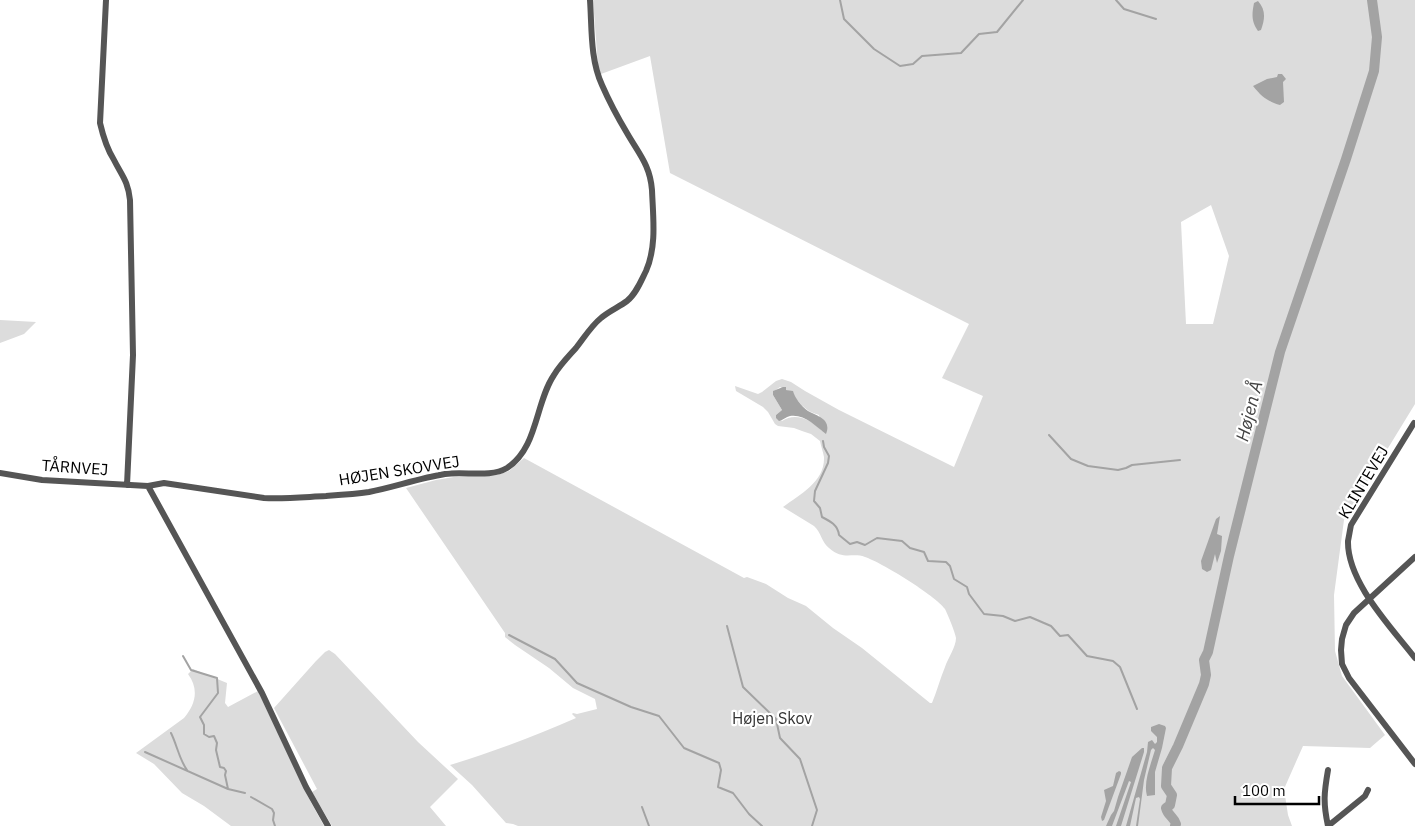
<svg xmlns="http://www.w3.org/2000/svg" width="1415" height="826" viewBox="0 0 1415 826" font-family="'IBM Plex Sans',sans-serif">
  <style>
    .green { fill: #dcdcdc; fill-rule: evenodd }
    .water { fill: #a3a3a3 }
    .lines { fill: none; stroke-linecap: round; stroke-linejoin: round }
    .stream { stroke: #a3a3a3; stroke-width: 2 }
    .river { stroke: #a3a3a3; stroke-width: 10 }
    .minor { stroke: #555; stroke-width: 6 }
    .labels { text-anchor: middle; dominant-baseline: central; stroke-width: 4.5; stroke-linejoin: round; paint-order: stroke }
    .street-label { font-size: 16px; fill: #000; stroke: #fff }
    .park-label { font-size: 16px; fill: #333; stroke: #fff }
    .water-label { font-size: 18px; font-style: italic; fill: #444; stroke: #fff }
  </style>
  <rect width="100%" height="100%" fill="#fff"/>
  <path class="green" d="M593 0H1415V404L1344 520 1334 595 1335 651 1342 676 1385 735 1370 748 1303 746 1284 789 1288 815 1292 826H518L513 824 506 823 472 785 450 765C493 752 535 736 576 718L572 714 573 713 577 714 597 709 595 699 573 688 549 668 515 645 505 637V633L406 488 436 480 454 477 497 475 509 471 524 458 744 578 747 577 766 584 788 598 806 606 833 628 862 648 930 703H932C937 691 940 679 945 667 948 658 956 647 956 638 955 632 948 615 945 609 936 596 881 562 865 557 852 552 844 561 829 548 822 543 821 532 814 526L783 507C800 494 825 482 824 457 823 452 821 446 820 441L811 434 802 431 794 428 778 426 775 424 768 412 763 407 736 391 735 386 758 394 762 392 776 381 782 379 791 382 805 391 839 410 954 467 983 396 942 378 969 324 670 173 650 56 601 74 598 66ZM1211 205 1229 256 1213 324H1186L1181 222ZM780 387C796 393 794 399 805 408 809 412 814 413 819 415L822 431C811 420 796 412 782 421L776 415 782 410 773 395V392Z
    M0 320 36 322 24 334 0 343Z
    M329 650 335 654 418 742 458 779 430 807 446 826H332L312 792 317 789 274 708 316 661 325 652Z
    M193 669 227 683 225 703 228 707 258 691 307 795 324 826H231L204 806 182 793 154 764 136 753 184 718C196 704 199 689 188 674Z"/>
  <path class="water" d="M1258 1C1266 10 1265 19 1261 30L1258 31C1251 21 1252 14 1254 3Z
    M1278 74H1282L1286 79 1283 82 1284 102 1280 105C1267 101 1262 97 1253 86L1267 79 1277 77Z
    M783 387H786V390L793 391C795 398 801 406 808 411 817 416 832 419 826 434 815 426 805 414 790 416 786 417 783 420 779 421L776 418V415L782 410 773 395V391Z
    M1220 516 1217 534 1222 536 1221 551 1217 563 1215 554 1211 570 1207 572 1202 569 1201 561 1216 519Z
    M1159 724 1165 726 1166 728 1162 748 1155 772V795L1147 796C1143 782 1151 764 1155 750L1153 748 1151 750 1144 780 1138 826H1136L1140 799 1139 797 1136 798 1130 826H1126L1147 752 1148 742 1152 740 1155 744 1157 742V737L1151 731V727Z
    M1142 748H1144V752L1121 826H1116L1131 782 1129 781 1112 826H1106L1111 815 1114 811 1118 797 1132 757Z
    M1119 771 1121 772V774L1104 820 1102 821 1101 817 1106 801 1104 790 1113 786 1116 773Z"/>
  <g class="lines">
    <path class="stream" d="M840 0 844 19 874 49 900 66 913 64 922 56 961 53 979 34 997 32 1023 0
      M1116 0 1124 9 1156 19
      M1049 435 1071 459 1088 466 1118 470 1126 468 1132 465 1180 460
      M823 441 824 447 829 456 828 463 815 491 814 501 820 508 822 517C830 521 838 525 839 535L850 544 857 542 865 545 877 538 902 541 910 548 924 552 928 561 946 562 950 566 954 579 967 587 969 594 984 614 1003 616 1015 621 1030 617 1051 626 1060 636 1068 635 1087 656 1113 661 1120 667 1137 709
      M727 626 743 687 776 719 780 738 800 759 817 810 812 826
      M509 635 555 659 577 683 631 707 659 716 684 748 719 763 721 770 718 787 733 793 749 814 762 826
      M183 656 191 670 217 678 218 693 200 717 204 725V734L209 737 214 736 217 743 216 750 220 767 224 768 226 771 225 775 228 789
      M171 733C177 745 179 759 187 770
      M145 752 228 789 245 793
      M251 797 272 809 274 813 273 820 275 826
      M642 807 649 826"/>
    <path class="river" d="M1175 826 1176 824C1174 817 1168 816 1166 808L1170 805 1172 795 1166 786 1167 768 1178 746 1204 684 1206 675 1204 660 1208 652 1229 556 1280 352 1346 159 1374 71 1377 37 1372 0"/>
    <path class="minor" d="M106 0 100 123C103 136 107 149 114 160 122 176 128 181 130 200L133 355 127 485
      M1414 423 1351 525C1350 530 1349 536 1348 541 1347 582 1391 627 1415 658
      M0 473 42 480 148 486
      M1415 557 1354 613 1346 625 1342 639 1341 650 1342 664 1349 678 1415 764
      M1328 770C1324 793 1323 803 1328 826
      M328 826 306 787 262 693 148 486 164 483 264 498C285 499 305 497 326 496 340 495 355 494 369 492 394 487 420 478 445 474 465 471 490 478 507 468 538 448 535 403 554 375 560 365 568 357 576 348 584 338 591 326 601 318 609 311 619 307 627 301 636 294 641 281 646 271 657 246 653 217 652 190 650 165 639 154 627 133 618 118 609 101 602 85 590 59 592 28 590 0
      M1328 826 1365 796 1368 790"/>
  </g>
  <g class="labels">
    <g class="street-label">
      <text transform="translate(75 467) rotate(4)">TÅRNVEJ</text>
      <text transform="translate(399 470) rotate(-9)">HØJEN SKOVVEJ</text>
      <text transform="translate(1363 482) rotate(-59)">KLINTEVEJ</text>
    </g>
    <g class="park-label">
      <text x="772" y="718">Højen Skov</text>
    </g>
    <g class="water-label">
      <text transform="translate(1249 411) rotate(-76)">Højen Å</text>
    </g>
  </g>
  <path d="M1235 796v8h84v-8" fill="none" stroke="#000000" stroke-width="2.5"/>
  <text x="1242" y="796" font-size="15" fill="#000000" stroke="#ffffff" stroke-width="4" paint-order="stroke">100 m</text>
</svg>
